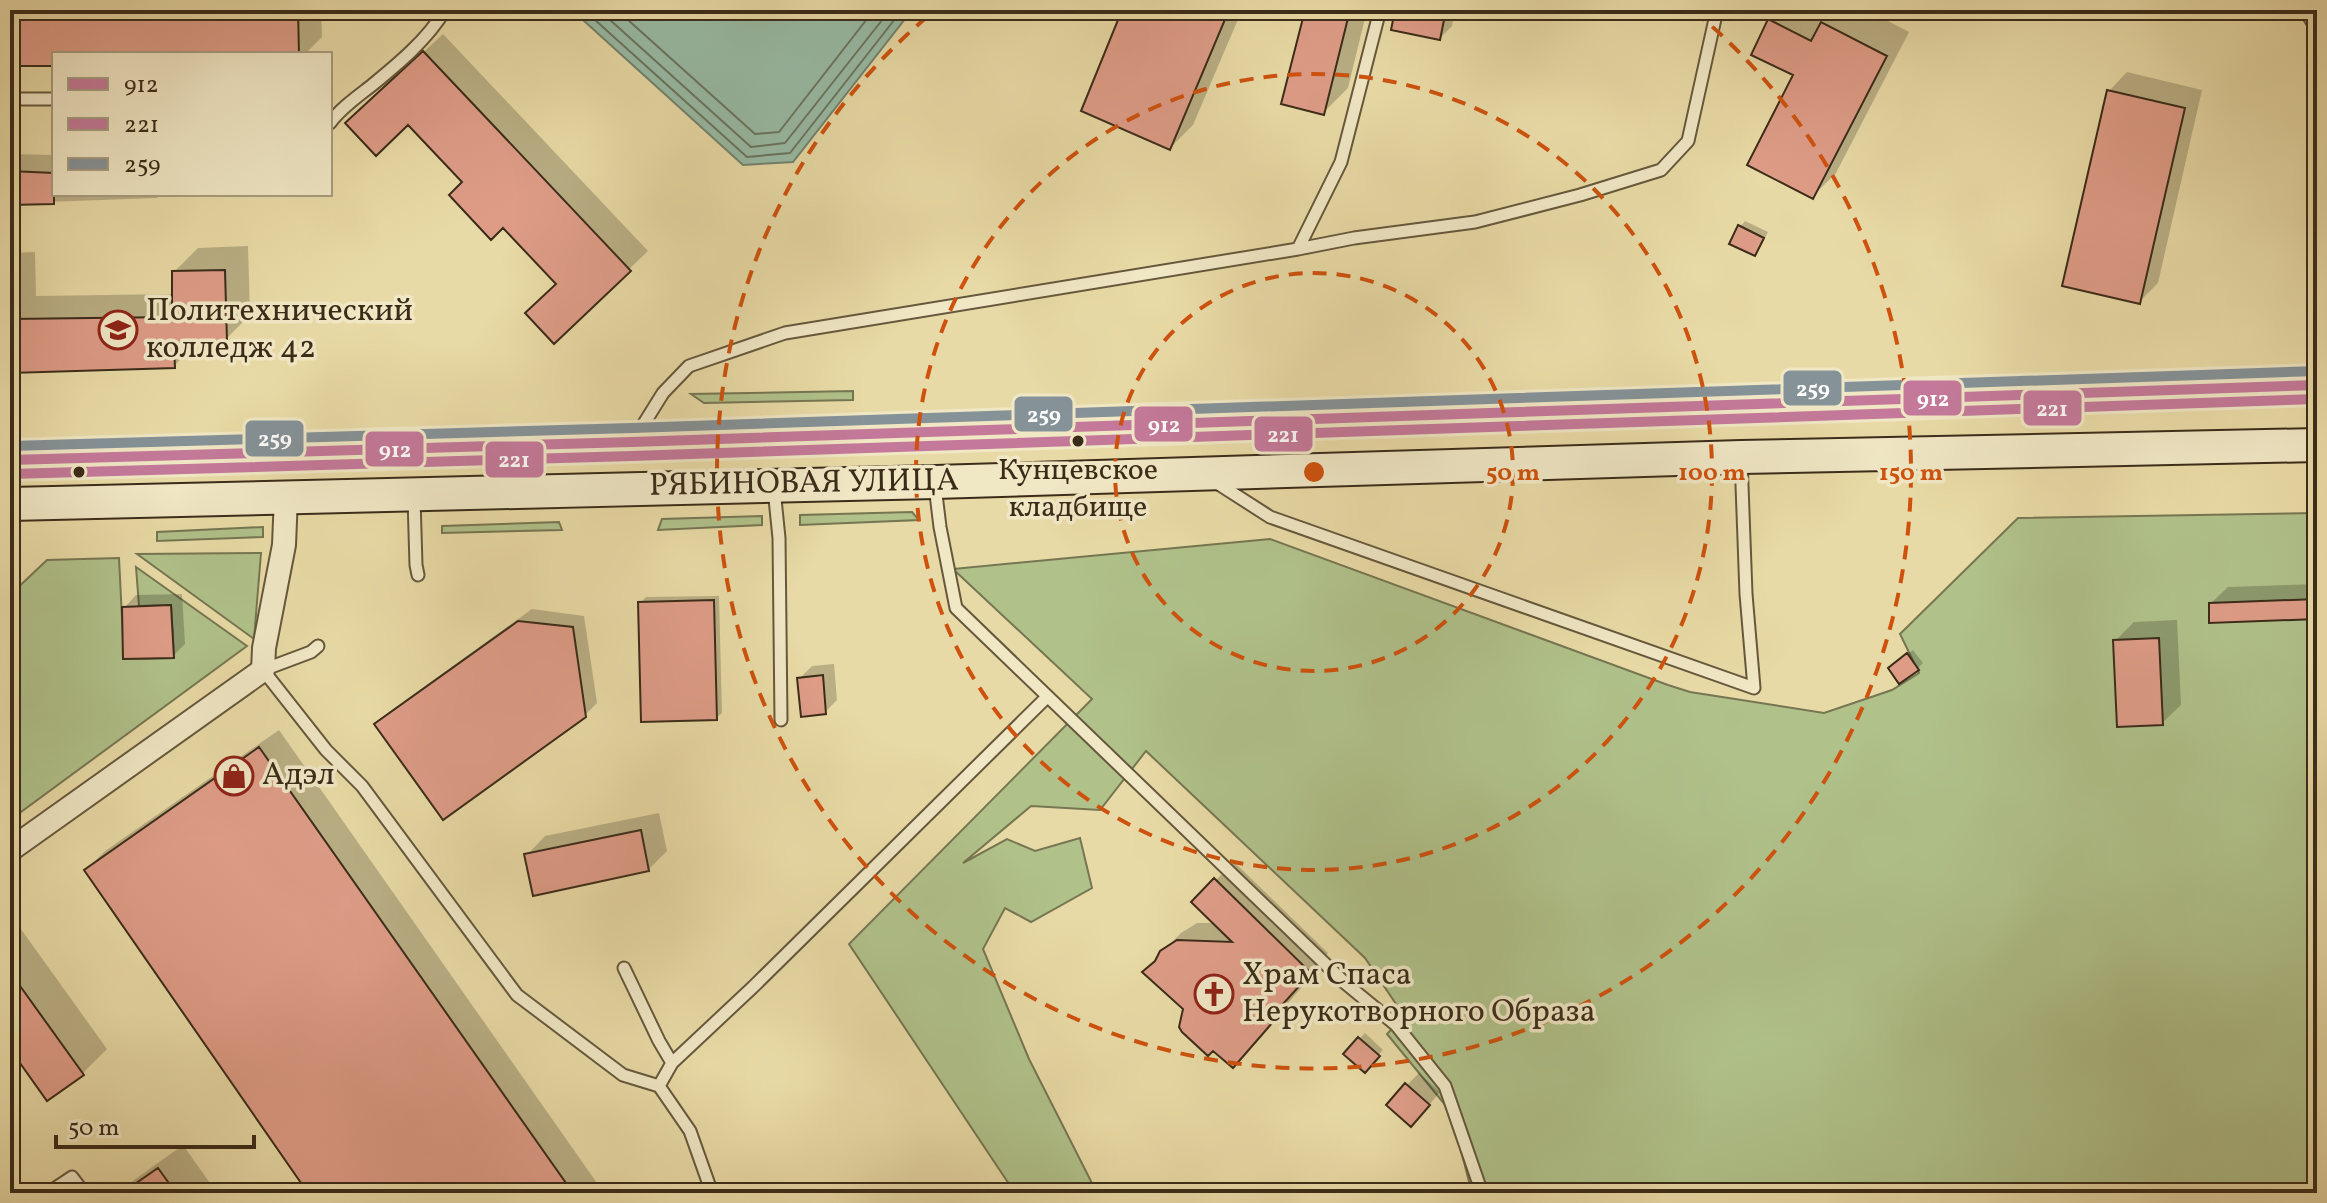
<svg xmlns="http://www.w3.org/2000/svg" width="2327" height="1203" viewBox="0 0 2327 1203" font-family="Vollkorn,serif">
  <style>
    .green { fill: #b0c18a; stroke: #767652; stroke-width: 2 }
    .water { fill: #97bba5; stroke: #72826d; stroke-width: 2 }
    .shadow { fill: #0003 }
    .lines { fill: none; stroke-linecap: round; stroke-linejoin: round }
    .shore { stroke: #69745f; stroke-width: 2 }
    .building { fill: #de9c87; stroke: #3b2c19; stroke-width: 2 }
    .lane-casing { stroke: #66583c; stroke-width: 15 }
    .street-casing { stroke: #66583c; stroke-width: 26 }
    .secondary-casing { stroke: #3b2c19; stroke-width: 36 }
    .lane { stroke: #f0e7c5; stroke-width: 11 }
    .street { stroke: #f0e7c5; stroke-width: 22 }
    .secondary { stroke: #f0e7c5; stroke-width: 32 }
    .bus-1-casing { stroke: #f0e7c5; stroke-width: 16 }
    .bus-2-casing { stroke: #f0e7c5; stroke-width: 16 }
    .bus-3-casing { stroke: #f0e7c5; stroke-width: 16 }
    .bus-1 { stroke: #c4799a; stroke-width: 10 }
    .bus-2 { stroke: #c4799a; stroke-width: 10 }
    .bus-3 { stroke: #859298; stroke-width: 10 }
    .ring { fill: none; stroke: #ce520e; stroke-width: 4; stroke-dasharray: 14 10 }
    .bus-dot { fill: #3b2c19; stroke: #f0e7c5; stroke-width: 3 }
    .labels { text-anchor: middle; dominant-baseline: central; stroke-width: 7; stroke-linejoin: round; paint-order: stroke }
    .bus-label { font-size: 30px; fill: #3b2c19; stroke: #f0e7c5 }
    .poi-label { font-size: 32px; fill: #3b2c19; stroke: #f0e7c5; text-anchor: start }
    .street-label { font-size: 32px; fill: #3b2c19; stroke: #f0e7c5 }
    .centre { fill: #ce520e; stroke: #f0e7c5; stroke-width: 4 }
    .ring-label { font-size: 24px; text-anchor: middle; font-weight: bold; fill: #ce520e; stroke: #f0e7c5; stroke-width: 7; stroke-linejoin: round; paint-order: stroke }
    .line-badge { stroke: #f0e7c5; stroke-width: 3 }
    .badge-label { font-size: 22px; text-anchor: middle; font-weight: bold; fill: #fff }
  </style>
  <rect width="100%" height="100%" fill="#e8daa6"/>
  <filter id="stains"><feTurbulence type="fractalNoise" baseFrequency=".0025" numOctaves="4"/><feColorMatrix values="0 0 0 0 .2 0 0 0 0 .09 0 0 0 0 .02 0 0 0 .5 -.17"/></filter>
  <radialGradient id="worn" r=".72"><stop offset=".6" stop-color="#630" stop-opacity="0"/><stop offset="1" stop-color="#630" stop-opacity=".3"/></radialGradient>
  <path class="green" d="M853 391V400L704 403 691 394Z
    M912 512 919 520 800 525V515Z
    M2317 513V1193H1472L1451 1112 1387 1034 1404 1016 1365 958 1146 751 1100 810 1031 806 963 863 1007 839 1035 851 1080 838 1092 888 1031 922 1005 908 983 949 1029 1059 1097 1193H1015L849 944 1092 699 953 569 1270 539 1668 685 1690 692 1824 713 1892 690 1919 673 1900 634 2018 518Z
    M762 516V525L658 530 662 519Z
    M559 522 562 530 442 533V526Z
    M263 527V537L157 541V532Z
    M261 553 254 639 137 554 260 553Z
    M119 558 124 659 174 658 171 605 139 606 136 567 247 646 10 820V595L47 560Z"/>
  <path class="water" d="M572 10H912L793 162 743 165Z"/>
  <path class="shadow" d="M10 10H321L322 37 305 54H54V64H10Z
    M1124 10H1242L1193 125 1170 148Z
    M1307 10H1367L1348 88 1323 113Z
    M1397 10H1455L1452 26 1440 38Z
    M1780 10H1820L1831 15 1836 10H1867L1909 32 1836 173 1812 197 1796 74 1770 21Z
    M443 34 648 251 554 341 558 283 408 122 366 105Z
    M2127 72 2202 90 2158 283 2139 302 2109 91Z
    M10 154 54 155V194H161L157 198 18 203 10 210Z
    M1745 221 1768 232 1760 248 1754 254 1740 227Z
    M248 246 250 315 226 339 200 340 174 366 10 345V253L35 252 36 296 174 294V272L198 248Z
    M2317 584V617L2211 603 2228 587Z
    M182 594 185 644 173 656 124 608 136 595Z
    M719 596 722 713 716 718 640 603 646 597Z
    M532 609 584 616 597 703 585 715 377 724 389 712Z
    M2177 620 2181 705 2162 723 2115 641 2134 622Z
    M1913 650 1923 663 1918 668 1896 662Z
    M834 664 837 700 825 712 800 678 812 666Z
    M279 730 604 1193H311L86 870 105 851Z
    M659 813 667 851 648 870 527 855 545 836Z
    M1234 862 1328 953 1300 985 1302 987 1233 1066 1185 1008 1159 958 1162 952 1181 933 1197 923H1216L1194 902Z
    M13 918 107 1049 83 1073 10 1046V920Z
    M1365 1033 1383 1050 1365 1070 1346 1053Z
    M1419 1073 1440 1092 1423 1112 1407 1085Z
    M183 1145 217 1193H121L134 1180Z"/>
  <g class="lines">
    <path class="shore" d="M584 10 747 157 790 153 902 10
      M599 10 751 147 785 143 890 10
      M617 10 755 134 779 132 874 10"/>
  </g>
  <path class="building" d="M10 10H298L299 54H54V66H10Z
    M1122 10H1229L1170 150 1081 111Z
    M1305 10H1350L1324 115 1281 104Z
    M1395 10H1446L1440 40 1391 30Z
    M1768 19 1811 41 1821 22 1887 56 1813 199 1747 165 1793 75 1751 55Z
    M423 51 631 271 554 344 525 313 556 284 503 228 491 240 449 195 462 182 408 125 376 156 345 123Z
    M2107 90 2185 108 2140 304 2062 286Z
    M10 171 54 173V204L10 205Z
    M1738 225 1764 238 1755 256 1729 244Z
    M225 270 227 341 174 344 175 368 10 373V319L172 317V271Z
    M2317 599V619L2209 623V603Z
    M714 600 717 720 641 722 638 602Z
    M171 605 174 658 123 659 122 607Z
    M518 621 573 627 586 717 443 820 374 724Z
    M2159 638 2163 725 2117 727 2113 640Z
    M1907 653 1919 670 1899 684 1888 668Z
    M823 675 826 714 801 717 797 678Z
    M259 747 573 1193H308L84 870Z
    M641 830 649 871 533 896 524 854Z
    M1214 878 1311 973 1283 1004 1286 1007 1233 1068 1213 1051 1208 1056 1182 1032 1179 1027 1183 1009 1142 972 1155 961 1160 951 1177 940 1232 942 1191 902Z
    M10 972 84 1075 47 1101 10 1049Z
    M1358 1037 1380 1056 1365 1073 1343 1054Z
    M1405 1083 1430 1105 1411 1127 1386 1105Z
    M158 1168 176 1193H122Z"/>
  <g class="lines">
    <g class="lane-casing">
      <path id="lane" d="M2305 10 2317 30
        M10 99H54
        M330 123C341 108 357 97 371 86 398 64 427 40 445 10
        M1298 249 1341 162 1380 10
        M635 438 663 393 689 366 785 333 1298 249 1354 238 1475 222 1580 195 1661 170 1688 141 1717 10
        M1217 483 1270 517 1754 688 1746 594 1741 458
        M935 486 940 527 956 608 1345 983 1396 1025 1445 1086 1482 1193
        M774 489 779 538 781 720
        M414 498 416 565 418 575
        M318 646 311 652 263 670 326 750 362 786 517 995 623 1075 659 1086 690 1131 712 1193
        M624 968 659 1041 672 1063
        M659 1086 672 1063 753 987 1047 697
        M48 1193 72 1177 84 1193"/>
    </g>
    <g class="street-casing">
      <path id="street" d="M10 850 263 670 264 648 284 545 286 496"/>
    </g>
    <g class="secondary-casing">
      <path id="secondary" d="M10 460 632 442 2317 385
        M10 504 935 482 1741 457 2317 445"/>
    </g>
    <use href="#lane" class="lane"/>
    <use href="#street" class="street"/>
    <use href="#secondary" class="secondary"/>
    <g class="bus-1-casing">
      <path id="bus-1" d="M10 460 632 442 2317 385"/>
    </g>
    <g class="bus-2-casing">
      <path id="bus-2" d="M10 474 632 456 2317 399"/>
    </g>
    <g class="bus-3-casing">
      <path id="bus-3" d="M10 446 632 428 2317 371"/>
    </g>
    <use href="#bus-1" class="bus-1"/>
    <use href="#bus-2" class="bus-2"/>
    <use href="#bus-3" class="bus-3"/>
  </g>
  <g class="ring">
    <circle cx="1314" cy="472" r="199"/>
    <circle cx="1314" cy="472" r="398"/>
    <path d="M1694 11A597 597 0 1 1 934 11"/>
  </g>
  <defs>
    <g id="university-ring" transform="scale(2)"><circle r="9.5" fill="#f0e7c5" stroke="#8f2418" stroke-width="1.5"/><path d="M0-5L7-2L0 1L-7-2ZM-4 1L0 2.5L4 1V4Q0 6-4 4Z" fill="#8f2418"/></g>
    <g id="shop-ring" transform="scale(2)"><circle r="9.5" fill="#f0e7c5" stroke="#8f2418" stroke-width="1.5"/><path d="M-5-2.5h2.3a2.7 3.5 0 0 1 5.4 0H5L5.5 6h-11ZM-1.5-2.5h3a1.5 2.3 0 0 0-3 0Z" fill="#8f2418"/></g>
    <g id="church-ring" transform="scale(2)"><circle r="9.5" fill="#f0e7c5" stroke="#8f2418" stroke-width="1.5"/><path d="M-1.2-6h2.4v3.5h3.3v2.4h-3.3V6h-2.4V-.1h-3.3v-2.4h3.3Z" fill="#8f2418"/></g>
  </defs>
  <g fill-rule="evenodd">
    <use href="#university-ring" x="118" y="330"/>
    <use href="#shop-ring" x="234" y="776"/>
    <use href="#church-ring" x="1214" y="994"/>
  </g>
  <g class="bus-dot">
    <circle cx="1078" cy="441" r="7"/>
    <circle cx="79" cy="472" r="7"/>
  </g>
  <g class="labels">
    <g class="bus-label">
      <text x="1078" y="471">Кунцевское<tspan x="1078" dy="37">кладбище</tspan></text>
    </g>
    <g class="poi-label">
      <text x="146" y="312">Политехнический<tspan x="146" dy="37">колледж 42</tspan></text>
      <text x="262" y="776">Адэл</text>
      <text x="1242" y="976">Храм Спаса<tspan x="1242" dy="37">Нерукотворного Образа</tspan></text>
    </g>
    <g class="street-label">
      <text transform="translate(804 484) rotate(-1)">РЯБИНОВАЯ УЛИЦА</text>
    </g>
  </g>
  <circle cx="1314" cy="472" r="12" class="centre"/>
  <g class="ring-label">
    <text x="1513" y="480">50 m</text>
    <text x="1712" y="480">100 m</text>
    <text x="1911" y="480">150 m</text>
  </g>
  <g class="line-badge">
    <rect x="1782" y="369" width="61" height="38" rx="8" fill="#859298"/>
    <rect x="1902" y="379" width="61" height="38" rx="8" fill="#c4799a"/>
    <rect x="2022" y="389" width="61" height="38" rx="8" fill="#c4799a"/>
    <rect x="1013" y="395" width="61" height="38" rx="8" fill="#859298"/>
    <rect x="1133" y="405" width="61" height="38" rx="8" fill="#c4799a"/>
    <rect x="1253" y="415" width="61" height="38" rx="8" fill="#c4799a"/>
    <rect x="244" y="419" width="61" height="39" rx="8" fill="#859298"/>
    <rect x="364" y="430" width="61" height="38" rx="8" fill="#c4799a"/>
    <rect x="484" y="440" width="61" height="39" rx="8" fill="#c4799a"/>
  </g>
  <g class="badge-label">
    <text x="1813" y="396">259</text>
    <text x="1933" y="406">912</text>
    <text x="2052" y="416">221</text>
    <text x="1044" y="422">259</text>
    <text x="1164" y="432">912</text>
    <text x="1283" y="442">221</text>
    <text x="275" y="446">259</text>
    <text x="395" y="457">912</text>
    <text x="514" y="467">221</text>
  </g>
  <rect width="2327" height="1203" fill="none" stroke="#e8daa6" stroke-width="40"/>
  <rect x="12" y="12" width="2303" height="1179" fill="none" stroke="#3b2c19" stroke-width="4"/>
  <rect x="20" y="20" width="2287" height="1163" fill="none" stroke="#3b2c19" stroke-width="2"/>
  <rect x="52" y="52" width="280" height="144" fill="#f0e7c5" stroke="#a89c80" stroke-width="2"/>
  <rect x="68" y="78" width="40" height="12" fill="#c4799a" stroke="#a89c80" stroke-width="2"/>
  <text x="124" y="92" font-size="24" fill="#3b2c19">912</text>
  <rect x="68" y="118" width="40" height="12" fill="#c4799a" stroke="#a89c80" stroke-width="2"/>
  <text x="124" y="132" font-size="24" fill="#3b2c19">221</text>
  <rect x="68" y="158" width="40" height="12" fill="#859298" stroke="#a89c80" stroke-width="2"/>
  <text x="124" y="172" font-size="24" fill="#3b2c19">259</text>
  <path d="M56 1135v12h198v-12" fill="none" stroke="#3b2c19" stroke-width="4"/>
  <text x="68" y="1135" font-size="24" fill="#3b2c19" stroke="#f0e7c5" stroke-width="6" paint-order="stroke">50 m</text>
  <rect width="100%" height="100%" filter="url(#stains)"/>
  <rect width="100%" height="100%" fill="url(#worn)"/>
</svg>
